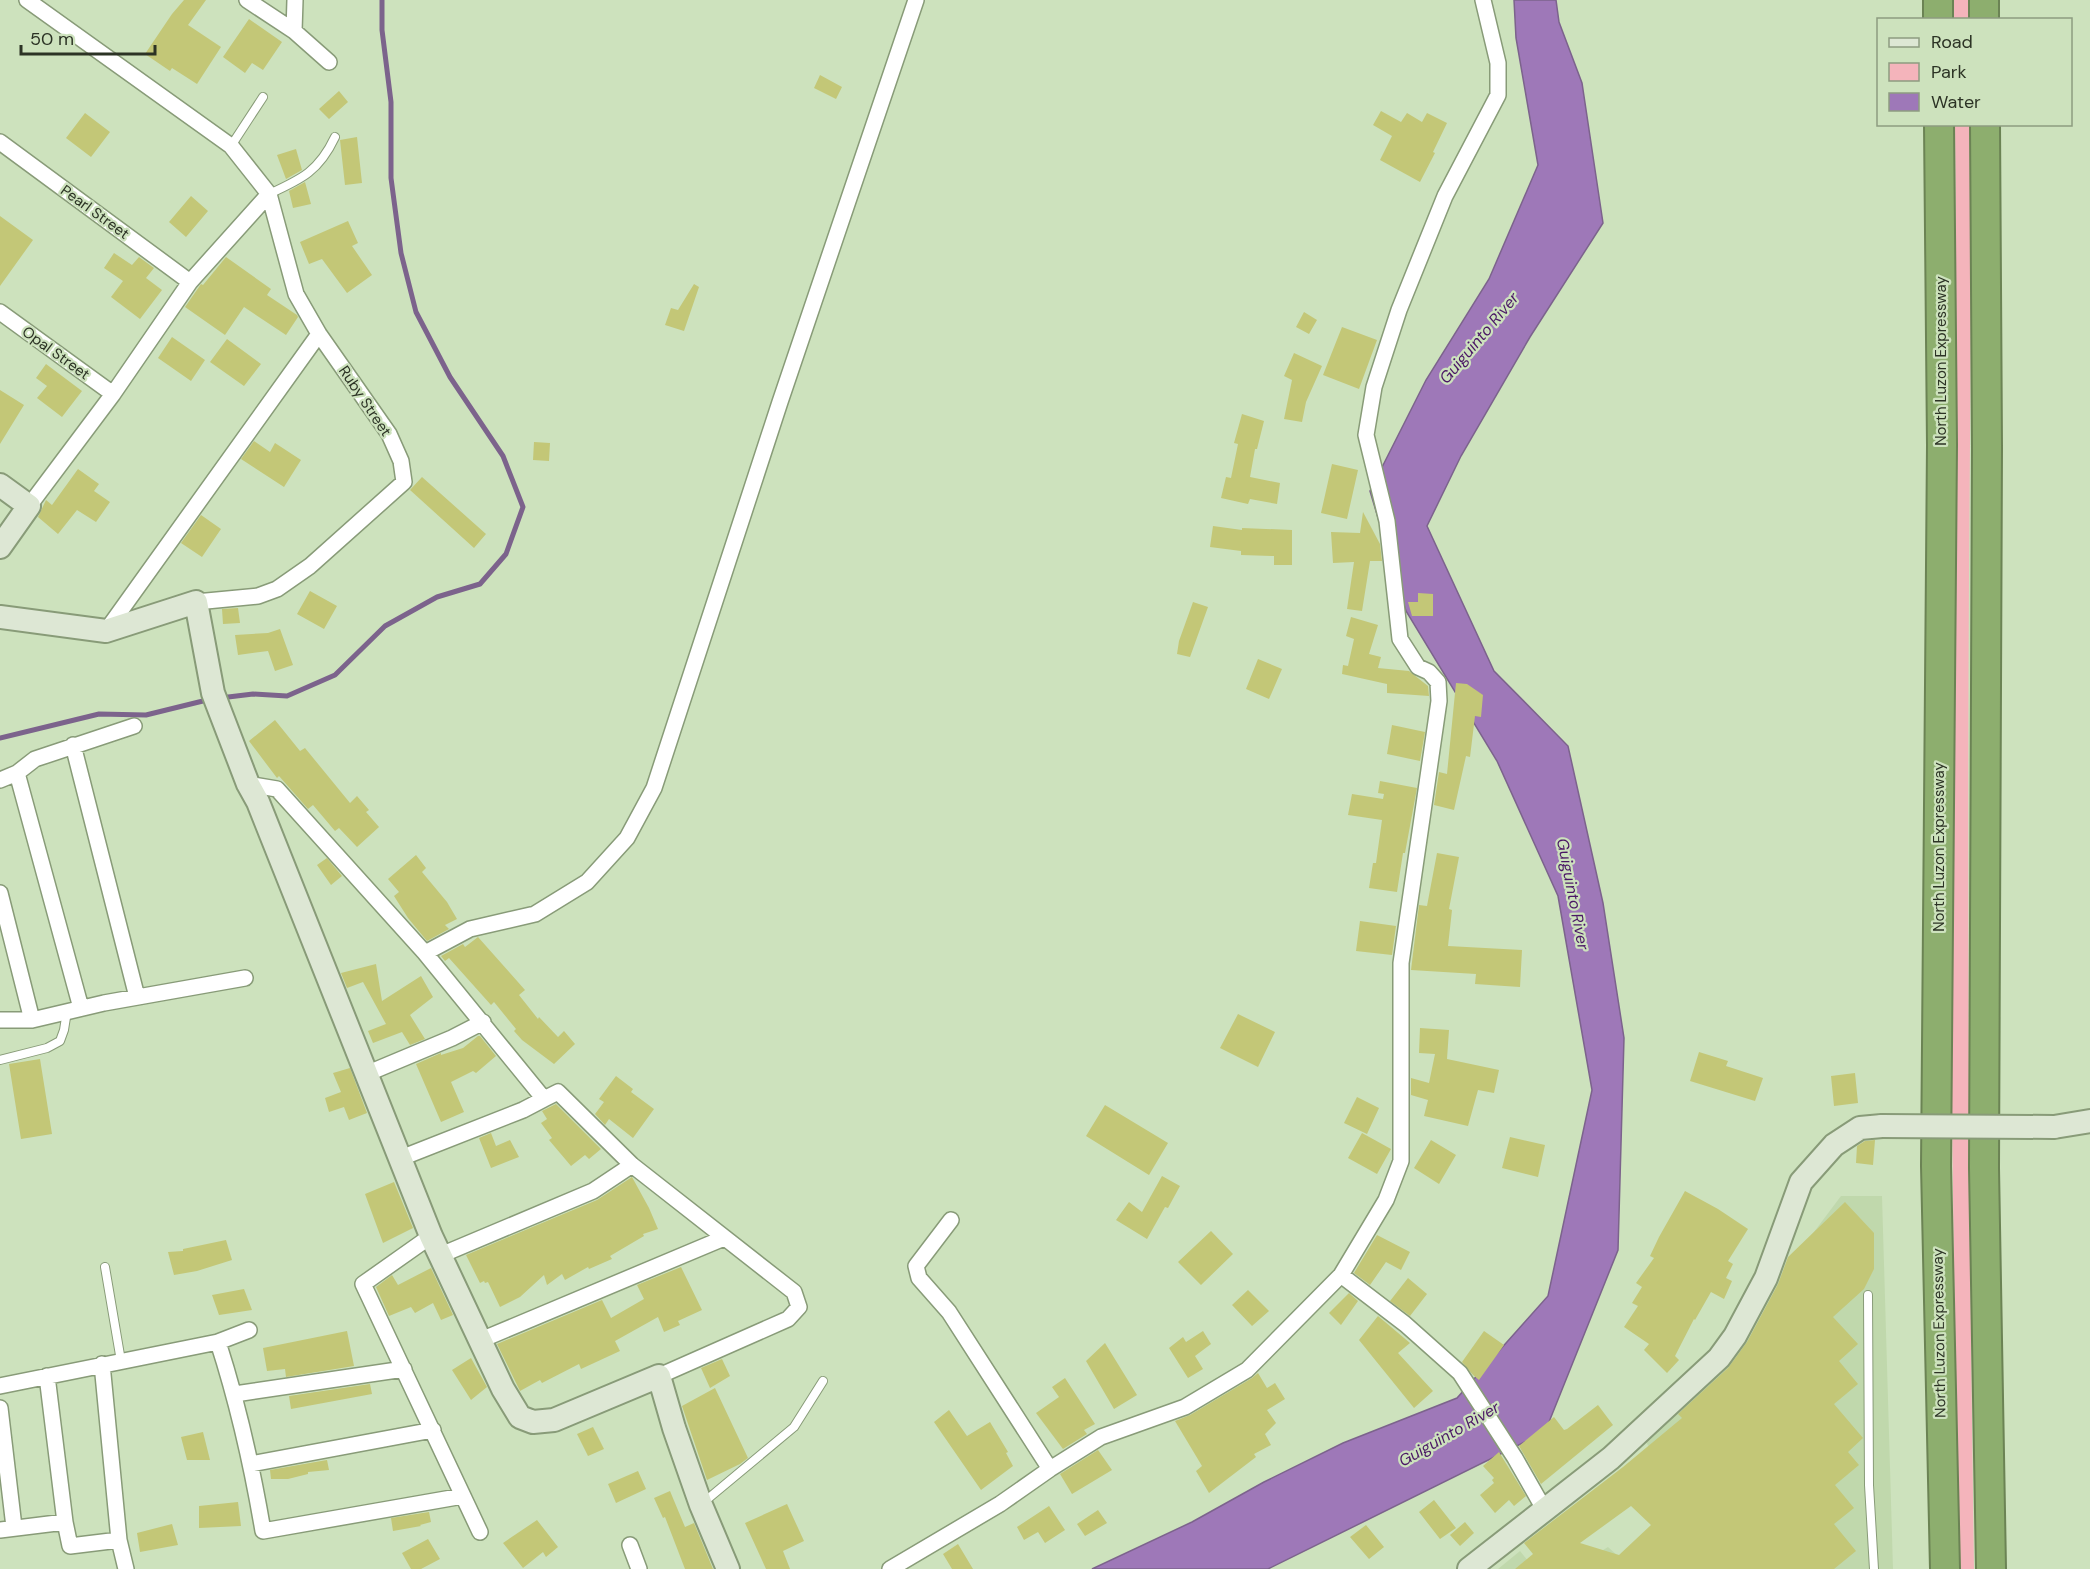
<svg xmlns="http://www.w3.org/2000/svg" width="2090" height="1569" viewBox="0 0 2090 1569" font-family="'DM Sans',sans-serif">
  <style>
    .built { fill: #c0d8ac }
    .green { fill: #f4b4bb }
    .water { fill: #9e78b8; stroke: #7c638c; stroke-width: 1.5 }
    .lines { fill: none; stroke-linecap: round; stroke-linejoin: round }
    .stream { stroke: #7c638c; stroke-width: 5 }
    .building { fill: #c3c777; fill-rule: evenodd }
    .lane-casing { stroke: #889b78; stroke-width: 10 }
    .street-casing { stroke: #889b78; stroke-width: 18 }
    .secondary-casing { stroke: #889b78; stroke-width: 26 }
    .highway-casing { stroke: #6b8354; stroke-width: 32 }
    .lane { stroke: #fff; stroke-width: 8 }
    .street { stroke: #fff; stroke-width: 15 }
    .secondary { stroke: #dde7d4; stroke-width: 22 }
    .highway { stroke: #8dae6e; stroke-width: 28 }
    .secondary-bridge-casing { stroke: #889b78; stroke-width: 26; stroke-linecap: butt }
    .secondary-bridge { stroke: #dde7d4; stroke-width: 22 }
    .labels { text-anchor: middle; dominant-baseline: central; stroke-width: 4.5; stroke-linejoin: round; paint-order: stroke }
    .street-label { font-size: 15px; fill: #2c3325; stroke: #cde2bd }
    .water-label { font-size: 16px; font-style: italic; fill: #4a1765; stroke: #cde2bd }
  </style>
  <rect width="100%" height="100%" fill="#cde2bd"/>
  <path class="built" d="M1841 1196H1882L1893 1569H1498L1520 1551 1533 1567 1590 1558 1608 1547 1631 1568 1680 1517 1655 1457 1646 1442 1736 1358 1768 1310 1808 1240Z"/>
  <path class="green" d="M1954 0H1969V19H1954Z
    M1955 125H1970C1972 275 1970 424 1969 575 1967 906 1969 1238 1974 1569H1959C1955 1346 1951 1124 1951 901 1952 642 1958 383 1955 125Z"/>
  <path class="water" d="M1514 0H1556L1559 22 1582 83 1603 223 1530 337 1461 456 1427 526 1494 671 1568 746 1603 903 1624 1038 1618 1250 1545 1432 1268 1569H1092L1192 1522 1264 1482 1343 1443 1457 1398 1548 1296 1592 1090 1558 896 1497 761 1406 611 1370 491 1426 380 1489 279 1538 165 1516 38Z"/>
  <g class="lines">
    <path class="stream" d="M220 698 253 694 287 696 335 675 385 626 437 597 480 584 506 554 523 507 503 456 450 377 416 312 401 253 391 178V102L382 30V0
      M0 738 99 714 146 715 211 699"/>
  </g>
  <path class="building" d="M184 0H206L188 25 221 47 197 84 172 68 170 71 145 54 172 14Z
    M249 19 282 42 263 70 252 63 245 73 223 57Z
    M820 75 842 87 836 99 814 88Z
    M339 91 348 102 329 119 319 109Z
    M1381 111 1401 122 1407 113 1422 122 1427 113 1447 123 1433 152 1435 153 1420 182 1380 160 1392 136 1373 125Z
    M85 113 110 132 91 157 66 138Z
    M357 137 362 183 345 185 340 140Z
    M296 149 302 170 286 179 277 155Z
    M305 182 311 204 293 208 289 191Z
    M191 196 208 211 186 237 169 222Z
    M0 216 33 240 0 286Z
    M348 221 358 243 352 246 372 275 347 293 322 259 309 264 300 242Z
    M114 253 132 265 139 257 154 268 146 278 162 290 140 319 111 297 123 281 104 268Z
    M226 257 271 289 267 295 297 315 298 317 286 335 244 307 225 335 185 307 201 284 203 285Z
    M694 284 699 287 684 331 665 325 671 308 678 310Z
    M1304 312 1317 320 1309 334 1296 327Z
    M1342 327 1377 340 1359 389 1323 375Z
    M172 337 205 360 191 381 158 358Z
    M227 339 261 364 244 386 210 362Z
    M1294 353 1322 366 1306 402 1302 422 1284 419 1292 380 1284 376Z
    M46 364 82 391 62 417 37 398 47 386 36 378Z
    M0 390 24 405 0 444Z
    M1242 414 1264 421 1257 449H1255L1250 477 1280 483 1277 504 1250 499 1248 504 1221 498 1226 477 1231 478 1238 444 1234 443Z
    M254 441 270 452 275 443 301 460 284 487 241 459Z
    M534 442 550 443 549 461 533 460Z
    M1332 464 1358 470 1347 519 1321 513Z
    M78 469 99 484 94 491 110 502 96 522 77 510 58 534 38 517 46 500 52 505Z
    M422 477 486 534 474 548 410 490Z
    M1363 512 1380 544 1382 561H1370L1362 611 1347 609 1354 562 1333 563 1331 532 1360 533Z
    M201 515 221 529 202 557 181 543Z
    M1213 526 1242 530V528L1292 530V565H1274V556L1241 555V551L1210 547Z
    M310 591 337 606 324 629 297 614Z
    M1418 593 1433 594V616H1412L1408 602H1418Z
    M1193 602 1208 607 1190 657 1177 654 1179 641Z
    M238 608 240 623 223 624 222 609Z
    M1351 617 1378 625 1369 654 1381 657 1378 668 1409 671 1428 686 1429 696 1387 693V684L1342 674 1343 665 1348 666 1354 639 1346 636Z
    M280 629 293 665 275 671 268 651 238 655 235 635 268 633Z
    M1258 659 1282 669 1269 699 1246 689Z
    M1456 683 1467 684 1483 695 1481 717 1475 716 1470 757 1466 756 1454 810 1434 805 1439 772 1447 774Z
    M275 720 300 751 305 748 350 803 357 796 369 810 366 812 379 827 357 847 339 828 335 831 313 805 308 809 279 776 277 778 249 741Z
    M1392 725 1425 732 1420 761 1387 754Z
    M1380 781 1417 788 1405 853H1403L1397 892 1369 888 1373 863H1376L1382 820 1348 815 1352 794 1383 799 1384 794 1378 793Z
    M1437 853 1459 857 1449 909 1452 910 1448 946 1522 950 1520 987 1475 984 1476 974 1411 970 1419 905 1427 906Z
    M416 855 426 868 422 872 447 902 457 919 445 925 449 929 427 941 408 918 394 896 399 892 388 879Z
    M327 858 342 876 331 885 317 865Z
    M1360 921 1396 926 1392 955 1356 951Z
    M478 937 525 990 519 995 538 1019 539 1017 558 1037 564 1031 575 1044 554 1064 522 1040 514 1031 516 1029 494 1002 491 1005 449 958 445 961 441 956 463 944 465 947Z
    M376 964 382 1001 421 976 433 997 410 1015 425 1039 410 1045 402 1032 373 1043 368 1031 386 1024 363 982 347 988 341 973Z
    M1238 1014 1275 1032 1258 1067 1220 1048Z
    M1420 1028 1449 1030 1447 1059 1499 1070 1494 1093 1478 1090 1468 1126 1424 1116 1428 1100 1411 1095V1078L1429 1083 1435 1054 1419 1053Z
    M478 1036H480L496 1056 476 1073 473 1071 451 1082 464 1112 441 1122 416 1064 441 1053V1055L463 1048Z
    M1699 1052 1728 1061 1726 1066 1763 1078 1755 1101 1690 1081Z
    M40 1059 52 1134 21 1139 9 1064Z
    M350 1068 367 1113 349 1120 344 1107 329 1112 325 1098 341 1092 333 1073Z
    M1855 1073 1858 1103 1834 1106 1831 1076Z
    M616 1076 633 1089 631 1092 654 1109 633 1138 609 1119 605 1125 595 1114 604 1102 599 1099Z
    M1357 1097 1379 1108 1367 1134 1344 1123Z
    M556 1104 601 1149 589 1159 585 1155 571 1166 549 1140 552 1138 541 1123 547 1119 542 1111Z
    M1105 1105 1168 1143 1149 1175 1086 1136Z
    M491 1133 496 1146 510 1140 519 1157 491 1168 479 1138Z
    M1362 1133 1391 1149 1377 1174 1348 1158Z
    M1510 1137 1545 1145 1538 1177 1502 1168Z
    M1431 1140 1456 1155 1439 1184 1414 1168Z
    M1875 1140 1873 1165 1856 1163 1857 1146 1865 1141Z
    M1162 1176 1180 1186 1168 1208 1165 1207 1147 1239 1116 1220 1129 1202 1142 1212Z
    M632 1177 649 1208 658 1229 643 1234 644 1236 610 1256 612 1259 589 1269 588 1267 565 1280 562 1274 547 1285 544 1275 520 1297 500 1307 488 1282 485 1283 484 1281 480 1283 466 1255 597 1200Z
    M394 1182 413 1228 383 1243 365 1194Z
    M1685 1191 1718 1209 1748 1229 1728 1261 1733 1264 1726 1278 1732 1281 1724 1299 1711 1292 1695 1320 1694 1319 1675 1356 1679 1360 1667 1373 1644 1350 1649 1344 1624 1327 1638 1306 1632 1303 1642 1287 1636 1283 1654 1258 1650 1256 1659 1237Z
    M1845 1202 1874 1233V1269L1864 1289 1833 1317 1858 1344 1839 1361 1858 1384 1834 1404 1863 1438 1848 1452 1859 1465 1835 1485 1854 1508 1834 1524 1856 1551 1834 1569H1515L1533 1554 1524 1543 1623 1467 1682 1418 1678 1414 1728 1368 1747 1342 1778 1284 1788 1257ZM1631 1506 1651 1525 1619 1555 1580 1543Z
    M1211 1231 1233 1254 1201 1285 1178 1262Z
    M1377 1235 1410 1252 1401 1270 1386 1262 1370 1285 1354 1273Z
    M226 1240 232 1260 197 1271 174 1275 168 1252 183 1251V1249Z
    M681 1267 702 1310 678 1321 680 1325 664 1332 658 1317 615 1341 620 1351 581 1369 579 1364 542 1383 540 1380 520 1391 497 1344 602 1300 611 1318 644 1299 637 1285Z
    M431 1268 453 1315 441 1320 433 1303 415 1313 411 1307 389 1316 376 1287 392 1275 398 1285Z
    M1408 1278 1427 1294 1410 1316 1390 1301Z
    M244 1289 252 1310 219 1315 212 1295Z
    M1248 1290 1269 1311 1252 1326 1232 1305Z
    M1349 1293 1358 1301 1341 1325 1329 1313Z
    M1378 1316 1410 1343 1398 1353 1433 1391 1414 1408 1359 1340Z
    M347 1331 354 1366 286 1377 285 1369 267 1371 263 1348Z
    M1203 1331 1211 1344 1195 1356 1203 1369 1188 1378 1169 1348 1183 1337 1186 1342Z
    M1484 1331 1504 1345 1479 1380 1473 1375 1462 1362Z
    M1105 1343 1137 1395 1114 1409 1086 1361Z
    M471 1358 487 1387 471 1400 452 1370Z
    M722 1359 730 1376 710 1388 701 1368Z
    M1258 1373 1267 1388 1275 1383 1285 1399 1267 1410 1276 1423 1265 1434 1271 1445 1254 1454 1256 1457 1209 1493 1196 1471 1202 1466 1175 1421 1190 1415 1252 1378Z
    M1065 1378 1095 1424 1084 1430 1087 1434 1063 1449 1036 1413 1059 1397 1052 1387Z
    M370 1384 372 1394 291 1409 289 1396Z
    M715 1388 748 1458 740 1464 707 1480 682 1406Z
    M1598 1405 1613 1425 1541 1484 1519 1446 1554 1417 1564 1430 1567 1429Z
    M949 1410 967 1436 990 1422 1008 1452 1006 1453 1013 1466 981 1490 934 1422Z
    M593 1427 604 1449 588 1456 577 1434Z
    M203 1432 210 1460H187L181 1437Z
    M1098 1450 1112 1470 1072 1494 1060 1474Z
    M1499 1452 1526 1496 1514 1506 1509 1500 1495 1513 1480 1495 1494 1483 1492 1480 1494 1478 1483 1466Z
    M327 1460 329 1470 308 1472V1474L288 1479H271L270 1470Z
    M638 1471 646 1489 616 1503 608 1484Z
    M670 1491 685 1527 694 1523 713 1569H685L665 1517 663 1518 654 1498Z
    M1434 1500 1456 1528 1440 1539 1419 1512Z
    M238 1502 241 1526 199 1528V1506Z
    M787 1504 804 1541 783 1551 790 1569H766L745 1523Z
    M1049 1506 1065 1530 1045 1543 1038 1532 1024 1540 1017 1527Z
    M1098 1510 1107 1523 1085 1536 1077 1524Z
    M429 1512 431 1522 420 1525 421 1526 393 1531 391 1518Z
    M537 1520 558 1547 546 1557 543 1552 523 1568 503 1543Z
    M1465 1522 1474 1533 1460 1546 1450 1535Z
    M172 1524 178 1545 140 1552 137 1533Z
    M1366 1525 1384 1547 1369 1559 1350 1537Z
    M428 1539 440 1559 421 1569H411L402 1553Z
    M958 1544 973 1569H952L943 1554Z"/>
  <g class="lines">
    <g class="lane-casing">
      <path id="lane" d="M231 146 263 97
        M269 194C302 179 319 171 335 137
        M0 1060 47 1048 60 1041 64 1030 67 1011
        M105 1267 121 1361
        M1868 1295 1869 1485 1874 1569
        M704 1502 794 1427 823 1381"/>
    </g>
    <g class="street-casing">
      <path id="street" d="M27 0 231 146 269 194 296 294 319 334 389 434 401 461 404 482 310 566 277 589 258 596 196 602
        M247 0 294 31 329 62
        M294 31 295 0
        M0 142 190 282
        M0 312 113 394
        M29 506 113 394 190 282 269 194
        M106 631 319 334
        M73 745 137 997
        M17 773 81 1008
        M0 780 17 773 35 759 134 726
        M248 784 277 789 425 953 544 1099 558 1092 632 1165 794 1292 799 1307 788 1319 659 1376
        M0 893 32 1020
        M425 953 470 929 535 914 587 882 627 838 654 788 780 402 916 0
        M0 1020H32L104 1003 245 978
        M366 1074 452 1038 483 1022
        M401 1158 523 1110 544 1099
        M951 1220 916 1266 919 1278 949 1312 1050 1469
        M431 1236 363 1284 480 1532
        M441 1255 593 1191 632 1165
        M1341 1275 1386 1200 1401 1161V963L1439 701 1438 682 1429 672 1418 667 1400 639 1387 521 1366 435 1374 387 1399 310 1445 196 1498 95V63L1483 0
        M481 1340 724 1238
        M218 1342 249 1330
        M102 1364 119 1540 126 1569
        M47 1376 65 1522 70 1546 119 1540
        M0 1386 218 1342C238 1404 252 1466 263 1531L463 1496
        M235 1394 404 1369
        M0 1408 14 1527
        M251 1464 433 1430
        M0 1530 65 1522
        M630 1545 639 1569
        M890 1569 1000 1504 1050 1469 1101 1437 1185 1407 1247 1370 1341 1275 1405 1324 1460 1373 1515 1458 1544 1509"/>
    </g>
    <g class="secondary-casing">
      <path id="secondary" d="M0 485 29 506 0 547
        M0 617 106 631 196 602 213 693 248 784 258 802 431 1236 503 1389 520 1417 533 1422 554 1420 659 1376 674 1428 701 1505 728 1569
        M2054 1127 2090 1121
        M1469 1569 1611 1458 1719 1358 1735 1336 1766 1278 1801 1182 1834 1145 1860 1128 1882 1126"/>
    </g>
    <g class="highway-casing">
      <path id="highway" d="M1938 0V20
        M1984 0V20
        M1939 124 1942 445 1936 1166 1945 1569
        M1985 124 1987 448 1984 1168 1991 1569"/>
    </g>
    <use href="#lane" class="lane"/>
    <use href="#street" class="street"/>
    <use href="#secondary" class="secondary"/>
    <use href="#highway" class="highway"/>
    <g class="secondary-bridge-casing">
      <path id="secondary-bridge" d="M1882 1126 2054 1127"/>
    </g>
    <use href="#secondary-bridge" class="secondary-bridge"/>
  </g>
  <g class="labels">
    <g class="street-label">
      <text transform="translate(95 212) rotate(36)">Pearl Street</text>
      <text transform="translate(56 353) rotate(36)">Opal Street</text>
      <text transform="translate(1941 361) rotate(-90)">North Luzon Expressway</text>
      <text transform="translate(365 401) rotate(56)">Ruby Street</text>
      <text transform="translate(1939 847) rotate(-90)">North Luzon Expressway</text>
      <text transform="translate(1939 1333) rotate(-91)">North Luzon Expressway</text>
    </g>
    <g class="water-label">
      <text transform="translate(1479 338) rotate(-50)">Guiguinto River</text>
      <text transform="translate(1573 894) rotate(79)">Guiguinto River</text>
      <text transform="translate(1449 1434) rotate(-30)">Guiguinto River</text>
    </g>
  </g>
  <rect x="1877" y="18" width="195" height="108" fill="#cde2bd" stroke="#8d9c80" stroke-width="1.5"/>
  <rect x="1889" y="38" width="30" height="9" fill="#dde7d4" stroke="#8d9c80" stroke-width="1.5"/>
  <text x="1931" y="48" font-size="18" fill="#2c3325">Road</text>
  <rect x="1889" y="63" width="30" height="18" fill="#f4b4bb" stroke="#8d9c80" stroke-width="1.5"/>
  <text x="1931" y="78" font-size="18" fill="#2c3325">Park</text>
  <rect x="1889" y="93" width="30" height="18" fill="#9e78b8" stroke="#8d9c80" stroke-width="1.5"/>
  <text x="1931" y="108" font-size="18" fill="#2c3325">Water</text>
  <path d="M21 45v9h134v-9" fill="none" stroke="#2c3325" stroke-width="3"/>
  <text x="30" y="45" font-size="18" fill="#2c3325" stroke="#cde2bd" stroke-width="4.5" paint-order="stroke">50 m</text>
</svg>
